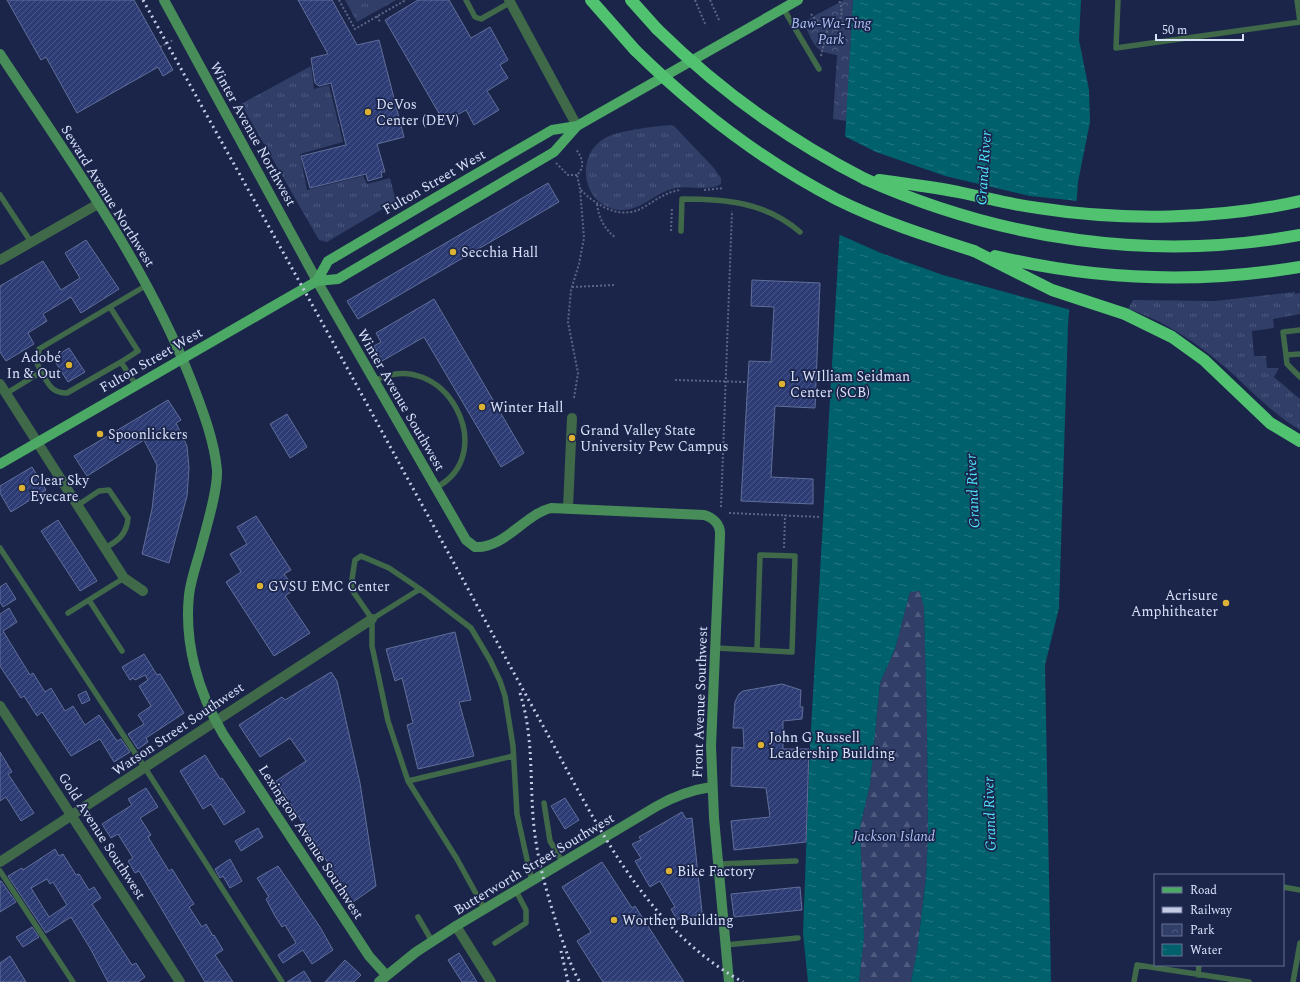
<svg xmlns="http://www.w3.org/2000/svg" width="1300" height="982" viewBox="0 0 1300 982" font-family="Spectral,serif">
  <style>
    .grass { fill: url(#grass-tufts) }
    .forest { fill: url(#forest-firs) }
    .park { fill: url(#park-crowns) }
    .water { fill: url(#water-ripples) }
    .pier { fill: #1b254a }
    .building { fill: url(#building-hatch); stroke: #606e99; fill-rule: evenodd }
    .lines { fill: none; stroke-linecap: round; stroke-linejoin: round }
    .path { stroke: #5a6485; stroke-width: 2; stroke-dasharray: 2 2; stroke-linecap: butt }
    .lane { stroke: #3f6948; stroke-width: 5.5 }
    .street { stroke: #3f6948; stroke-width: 10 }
    .secondary { stroke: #488d59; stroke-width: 10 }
    .primary { stroke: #4ca965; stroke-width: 10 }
    .highway { stroke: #50c270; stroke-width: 12 }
    .rail { stroke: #c3cbe5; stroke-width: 3; stroke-dasharray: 2 4; stroke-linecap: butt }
    .highway-bridge { stroke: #50c270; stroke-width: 12 }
    .poi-dot { fill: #dbb233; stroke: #1b254a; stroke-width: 1.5 }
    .labels { text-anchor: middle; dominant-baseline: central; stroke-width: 3.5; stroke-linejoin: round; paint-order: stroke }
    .park-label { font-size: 14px; font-style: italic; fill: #afc1f6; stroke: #1b254a }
    .poi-label { font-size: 14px; fill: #dae2fb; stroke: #1b254a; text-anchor: start }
    .street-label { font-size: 14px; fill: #dae2fb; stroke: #1b254a }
    .water-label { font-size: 15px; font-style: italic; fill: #4ee4fc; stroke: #1b254a }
  </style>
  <defs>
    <pattern id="grass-tufts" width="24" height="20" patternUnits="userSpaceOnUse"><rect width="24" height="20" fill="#313e68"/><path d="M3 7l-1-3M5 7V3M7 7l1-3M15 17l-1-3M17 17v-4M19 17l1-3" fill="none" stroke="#4e5a7e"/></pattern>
    <pattern id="forest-firs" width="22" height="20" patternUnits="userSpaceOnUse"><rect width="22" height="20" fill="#313e68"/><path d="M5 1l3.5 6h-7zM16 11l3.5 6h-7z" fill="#4e5a7e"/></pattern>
    <pattern id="park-crowns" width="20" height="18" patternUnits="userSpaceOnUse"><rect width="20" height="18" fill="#313e68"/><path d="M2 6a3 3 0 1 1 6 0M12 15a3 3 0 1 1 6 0" fill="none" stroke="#4e5a7e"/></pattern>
    <pattern id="water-ripples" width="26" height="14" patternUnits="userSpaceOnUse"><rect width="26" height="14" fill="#00606c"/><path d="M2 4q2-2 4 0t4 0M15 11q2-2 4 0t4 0" fill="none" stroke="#257682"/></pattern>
    <pattern id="building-hatch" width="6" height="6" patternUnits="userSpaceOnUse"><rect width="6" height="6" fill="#2d3c75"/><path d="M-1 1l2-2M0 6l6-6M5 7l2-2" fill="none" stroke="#4b588a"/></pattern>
  </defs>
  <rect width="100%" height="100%" fill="#1b254a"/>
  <path class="grass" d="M345 0H396L357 22Z
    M311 66 314 89 329 85 343 142 300 154 307 190 363 176 367 184 390 178 396 201 327 242 319 240 241 104Z
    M670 125 674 126 713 167 721 178V184C708 192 690 185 676 188 655 192 642 211 620 210 584 208 574 159 602 140 615 130 653 127 670 125Z
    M1295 292V294L1300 293V314L1273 319 1274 327 1273 328 1252 331 1254 356H1266L1267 368H1279L1274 377 1300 399V430C1275 415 1255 395 1234 375 1203 347 1168 322 1128 309L1133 300 1215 301Z"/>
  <path class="forest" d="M921 591 924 607 927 723 928 837 926 878 917 951 911 982H859L864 937 860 827 870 785 880 683 895 649 910 592Z"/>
  <path class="park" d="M844 0H853L847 121 833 119 837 55C812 52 814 42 803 22Z"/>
  <path class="water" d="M853 0H1081L1079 40 1089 90 1090 122 1078 182 1068 326 1059 608 1045 665 1051 982H911L917 951 926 878 928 837 927 723 924 608 920 591 910 592 895 649 880 683 870 785 860 827 864 937 859 982H808L803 933 810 746Z"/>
  <path class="pier" d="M844 136 876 152 945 176 1030 196 1078 201 1071 310 943 275 881 253 838 234Z"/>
  <path class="building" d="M7 0H134L173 70 163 76 158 67 77 113 46 57 41 60Z
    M298 0H332L357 45 379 40 404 137 377 144 385 172H381L382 177 368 181 366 174 310 188 301 156 346 145 331 83 319 86 315 83 311 58 328 54Z
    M418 0H449L471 38 490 27 508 60 500 65 508 78 487 91 499 110 474 125 466 110 444 122 385 20Z
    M548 183 559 202 358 319 347 301Z
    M86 240 119 289 81 313 71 297 43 314 47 321 28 333 34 344 6 361 0 352V286L43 261 61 290 80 278 65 253Z
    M752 280 820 283 815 408 775 406 771 477 813 479V504L741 501 749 361 771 362 774 307 751 306Z
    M434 299 524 453 501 467 424 337 382 361 374 346 381 342 376 333Z
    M69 348 85 372 68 382 53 358Z
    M168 400 181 420 176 423 187 446 189 468 187 496 169 563 142 554 152 509 157 465 144 440 87 476 74 456Z
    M287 414 307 447 290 458 270 424Z
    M32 467 46 490 11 512 0 493V486Z
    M256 516 291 570 284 574 295 589 285 596 310 633 274 656 226 582 241 572 230 554 247 544 237 527Z
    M58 520 97 581 80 591 41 531Z
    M6 583 16 599 3 607 0 602V587Z
    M9 608 17 622 3 631 30 675 33 673 45 692 51 688 65 711 73 706 85 725 99 715 117 741 121 739 130 752 114 762 100 739 71 756 42 712 37 716 24 696 21 698 0 666V614Z
    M455 632 471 700 459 702 474 756 418 769 407 725 413 723 402 678 395 681 386 649Z
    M144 654 157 675 160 674 184 713 146 738 148 742 138 749 128 734 144 724 138 715 151 706 139 686 148 680 145 675 135 680 133 678 130 680 122 667Z
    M331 672 337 681 360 783 376 886 353 902 276 781 306 761 290 738 260 757 239 725 282 697 285 700Z
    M782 684 801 690 800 707H803L802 719 783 721V749H809L806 842 734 850 731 821 770 817 766 788 731 786 732 747 744 748 743 728H733L735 702 739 694 743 691Z
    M86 691 90 700 82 704 78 695Z
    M0 752 12 772 8 774 34 813 21 821 6 797 0 801Z
    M205 755 220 779 222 778 245 812 224 825 211 804 203 809 180 771Z
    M146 788 158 807 140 818 151 835 148 837 169 871 172 869 194 904 189 907 202 927 206 924 213 936 214 935 223 950 215 955 233 982H205L139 871 135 873 128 861 133 858 118 834 111 838 102 824 132 805 128 799Z
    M565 798 579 820 565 829 551 806Z
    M682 812 686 819 692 818 702 912 685 922 682 917 677 920 671 909 675 907 660 881 650 887 635 861 641 858 632 844 641 840 639 837Z
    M258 828 263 837 241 851 235 841Z
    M55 849 59 856 63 854 76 875 79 874 89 890 94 887 101 898 92 904 132 965 136 963 145 977 138 982H108L90 948 71 917 46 933 8 876 22 868 23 870ZM47 879 50 884 53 882 67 905 49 917 31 888Z
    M230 859 242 881 230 888 223 876 220 878 215 869Z
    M602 862 632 908 635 906 684 982H603L577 941 591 932 562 887Z
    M278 866 320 927 333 950 312 964 303 950 283 963 278 955 296 943 285 925 282 927 275 916 266 899 269 897 257 878Z
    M0 881H1L16 902 0 912Z
    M800 887 802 910 734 917 731 894Z
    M32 927 39 937 23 947 16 937Z
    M459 953 477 982H462L448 960Z
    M10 956 26 982H0V963Z
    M345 960 361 975 354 982H325Z
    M304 971 311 982H287Z"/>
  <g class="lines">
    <path class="path" d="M339 0 355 29 404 1 403 0
      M695 0 706 26
      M710 0 719 20
      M811 14C828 36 849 24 839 0
      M377 16 380 22
      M160 47 173 40
      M821 56 828 27
      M556 163 568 175H577
      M581 190C597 206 621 221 644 207 656 200 666 192 680 190
      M704 190 724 188
      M597 204C599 218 604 229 616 238
      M671 231 672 208
      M572 287 615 285
      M675 380 745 382
      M574 398 578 373 568 322 571 290 579 264 584 238 580 189 577 175C586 166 582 158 576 149
      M721 507 732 211
      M729 513 820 517
      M784 548 785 515"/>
    <path class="lane" d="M466 0 475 17 481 19 511 2
      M1118 0 1116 48 1300 22
      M1297 0 1300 22
      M783 8 819 69
      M0 195 31 242
      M681 231 682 199C726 199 765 202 800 232
      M110 307 138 351 121 362
      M1300 330 1283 332 1286 355 1300 354
      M1286 355 1287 364 1300 377
      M41 372 37 363 39 349 147 285
      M374 381C445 344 502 455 435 488
      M7 393 41 372C49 384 51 393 67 393L121 362 136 385
      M78 505 99 491 109 490 128 518C127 534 118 541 105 548
      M0 548 145 768 282 982
      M420 589 389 568 361 556 355 560 352 579V590L372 619V646L388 721 408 781 457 859 485 910
      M89 600 122 651
      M68 613 124 578
      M372 619 420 589 471 628 490 660 500 681 505 696 513 746 517 814 532 882
      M716 648 792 652 795 556 760 555 757 649
      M408 781 513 756
      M544 803 550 841 563 863
      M718 864 796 861
      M0 871 73 982
      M1283 887 1300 890
      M418 917 432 941
      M495 943 526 923V910L516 891
      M725 945 798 938
      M1198 975 1199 965
      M1134 982 1137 965 1249 982
      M1293 982 1300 943"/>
    <path class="street" d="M509 0 577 126
      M0 260 98 204
      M0 384 124 578 143 591
      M568 508 572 418
      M0 706 180 982
      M0 862 372 619
      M456 926 491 982"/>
    <path class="secondary" d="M164 0 317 281 466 540 475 547C504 549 524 515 551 508L704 515C714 518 721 525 720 536L711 746 714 818 729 982
      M0 54C69 159 145 263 191 380 202 409 214 439 217 470 218 489 207 525 202 544 198 560 191 578 189 595 184 643 198 692 223 734L369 956 386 975
      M379 982 416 952 456 926 657 806C675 796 691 790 711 787"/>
    <path class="primary" d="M317 281 328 261 428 202 552 130 577 126
      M0 464 317 281 338 279 554 152 577 126 798 0"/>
    <path class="highway" d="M591 0 635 50
      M631 0 657 29
      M865 179C1002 240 1152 262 1300 235
      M879 180C907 184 936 187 963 193 988 198 1012 205 1038 208 1121 221 1218 220 1300 201
      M974 251 1052 290 1125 314 1172 337 1204 360 1270 423 1300 441
      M995 256C1095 280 1198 284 1300 267"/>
    <path class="rail" d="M143 0C230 158 319 315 405 474 451 557 496 641 542 724 595 820 643 927 743 982
      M520 693C533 734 530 774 533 816 536 858 548 898 561 937 567 952 571 968 580 982
      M561 951 568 982"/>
    <path class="highway-bridge" d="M657 29C720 91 786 139 865 179
      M635 50C695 109 761 160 836 199 880 221 927 236 974 251"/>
  </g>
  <g class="poi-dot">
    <circle cx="368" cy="112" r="4"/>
    <circle cx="453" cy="252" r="4"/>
    <circle cx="69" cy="365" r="4"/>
    <circle cx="782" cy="384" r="4"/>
    <circle cx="482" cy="407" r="4"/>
    <circle cx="100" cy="434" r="4"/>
    <circle cx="572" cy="438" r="4"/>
    <circle cx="22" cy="488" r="4"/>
    <circle cx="260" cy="586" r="4"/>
    <circle cx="1226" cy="603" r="4"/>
    <circle cx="761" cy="745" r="4"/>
    <circle cx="669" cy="871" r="4"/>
    <circle cx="614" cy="920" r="4"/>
  </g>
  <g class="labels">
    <g class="park-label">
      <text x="831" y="23">Baw-Wa-Ting<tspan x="831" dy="16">Park</tspan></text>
      <text x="894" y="836">Jackson Island</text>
    </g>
    <g class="poi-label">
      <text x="376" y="104">DeVos<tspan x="376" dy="16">Center (DEV)</tspan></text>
      <text x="461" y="252">Secchia Hall</text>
      <text x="61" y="357" text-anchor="end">Adobé<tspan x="61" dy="16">In &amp; Out</tspan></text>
      <text x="790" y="376">L WIlliam Seidman<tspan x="790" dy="16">Center (SCB)</tspan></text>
      <text x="490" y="407">Winter Hall</text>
      <text x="580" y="430">Grand Valley State<tspan x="580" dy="16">University Pew Campus</tspan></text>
      <text x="108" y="434">Spoonlickers</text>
      <text x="30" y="480">Clear Sky<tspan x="30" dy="16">Eyecare</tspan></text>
      <text x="268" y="586">GVSU EMC Center</text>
      <text x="1218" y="595" text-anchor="end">Acrisure<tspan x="1218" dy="16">Amphitheater</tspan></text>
      <text x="769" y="737">John G Russell<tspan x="769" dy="16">Leadership Building</tspan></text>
      <text x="677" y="871">Bike Factory</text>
      <text x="622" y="920">Worthen Building</text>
    </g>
    <g class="street-label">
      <text transform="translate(253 134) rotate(61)">Winter Avenue Northwest</text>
      <text transform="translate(434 182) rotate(-30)">Fulton Street West</text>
      <text transform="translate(108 196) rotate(58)">Seward Avenue Northwest</text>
      <text transform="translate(151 360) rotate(-30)">Fulton Street West</text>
      <text transform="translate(401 400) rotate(60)">Winter Avenue Southwest</text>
      <text transform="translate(700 702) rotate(-88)">Front Avenue Southwest</text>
      <text transform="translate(178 729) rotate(-34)">Watson Street Southwest</text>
      <text transform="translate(102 836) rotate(57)">Gold Avenue Southwest</text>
      <text transform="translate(311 842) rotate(57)">Lexington Avenue Southwest</text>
      <text transform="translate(534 864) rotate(-31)">Butterworth Street Southwest</text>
    </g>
    <g class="water-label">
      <text transform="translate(984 168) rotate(-86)">Grand River</text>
      <text transform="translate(973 491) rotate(-93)">Grand River</text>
      <text transform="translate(990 814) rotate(-92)">Grand River</text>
    </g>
  </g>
  <rect x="1154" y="874" width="130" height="92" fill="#1b254a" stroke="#677191"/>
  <rect x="1162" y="887" width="20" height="6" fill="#4ca965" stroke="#677191"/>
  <text x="1190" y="894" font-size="12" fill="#dae2fb">Road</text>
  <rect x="1162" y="907" width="20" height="6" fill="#c3cbe5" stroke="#677191"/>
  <text x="1190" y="914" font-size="12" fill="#dae2fb">Railway</text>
  <rect x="1162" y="924" width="20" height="12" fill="url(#park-crowns)" stroke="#677191"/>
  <text x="1190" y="934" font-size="12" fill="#dae2fb">Park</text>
  <rect x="1162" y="944" width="20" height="12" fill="url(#water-ripples)" stroke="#677191"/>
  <text x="1190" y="954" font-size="12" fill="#dae2fb">Water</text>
  <path d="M1156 34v6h87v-6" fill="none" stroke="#dae2fb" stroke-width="2"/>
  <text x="1162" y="34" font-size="12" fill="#dae2fb" stroke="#1b254a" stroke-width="3" paint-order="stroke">50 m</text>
</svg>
